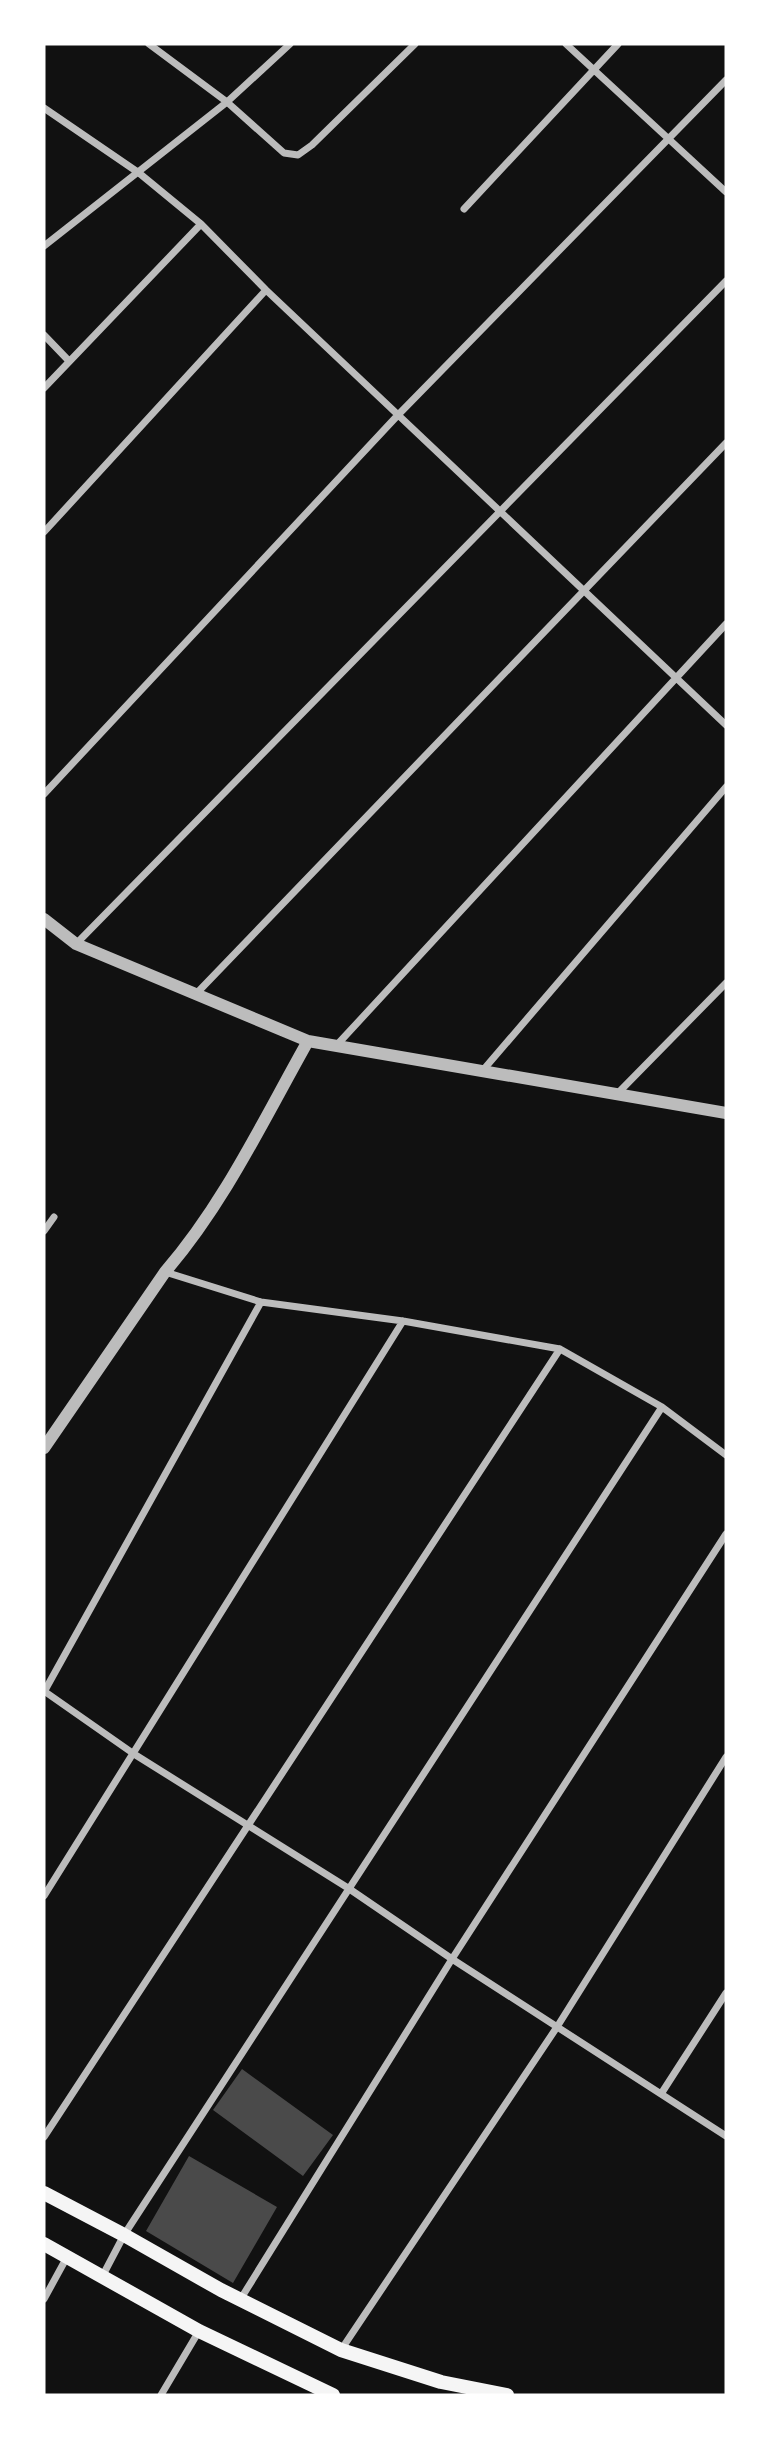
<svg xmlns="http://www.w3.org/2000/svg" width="770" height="2439" viewBox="0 0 770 2439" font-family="Cabin,sans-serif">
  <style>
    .building { fill: #4a4a4a }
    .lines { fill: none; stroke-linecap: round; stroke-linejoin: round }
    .minor { stroke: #bcbcbc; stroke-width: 7 }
    .tertiary { stroke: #bcbcbc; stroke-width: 12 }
    .secondary { stroke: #f5f5f5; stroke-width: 14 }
  </style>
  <rect width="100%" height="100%" fill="#111"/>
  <path class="building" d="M242 2069 333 2135 303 2176 213 2110Z
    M189 2156 277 2207 233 2283 146 2231Z"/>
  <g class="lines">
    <path class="minor" d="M149 44 227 102 284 153 298 155 312 145 415 44
      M566 44 726 192
      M44 108 139 173 201 224 266 290 726 725
      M464 209 618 44
      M44 246 227 102 290 44
      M44 335 69 361
      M44 388 201 224
      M44 532 266 290
      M44 794 398 415 726 80
      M76 944 726 281
      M195 995 726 443
      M335 1047 726 624
      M484 1069 726 787
      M619 1092 726 983
      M44 1231 54 1217
      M165 1272 261 1302 403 1321 560 1349 662 1407 726 1455
      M44 1691 134 1754 348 1888 452 1959 726 2136
      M44 1692 261 1302
      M44 1896 403 1321
      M661 2094 726 1993
      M44 2137 560 1349
      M103 2275 124 2235 662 1407
      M44 2299 67 2257
      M240 2300 452 1959 726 1534
      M341 2350 557 2027 726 1757
      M161 2395 199 2331"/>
    <path class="tertiary" d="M44 919 76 944 308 1041 726 1113
      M44 1448 165 1272C224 1204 264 1119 308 1041"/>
    <path class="secondary" d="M44 2193 124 2235 221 2290 341 2350 441 2382 507 2395
      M44 2244 199 2331 333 2395"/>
  </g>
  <rect width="770" height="2439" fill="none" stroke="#ffffff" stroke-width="91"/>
</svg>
